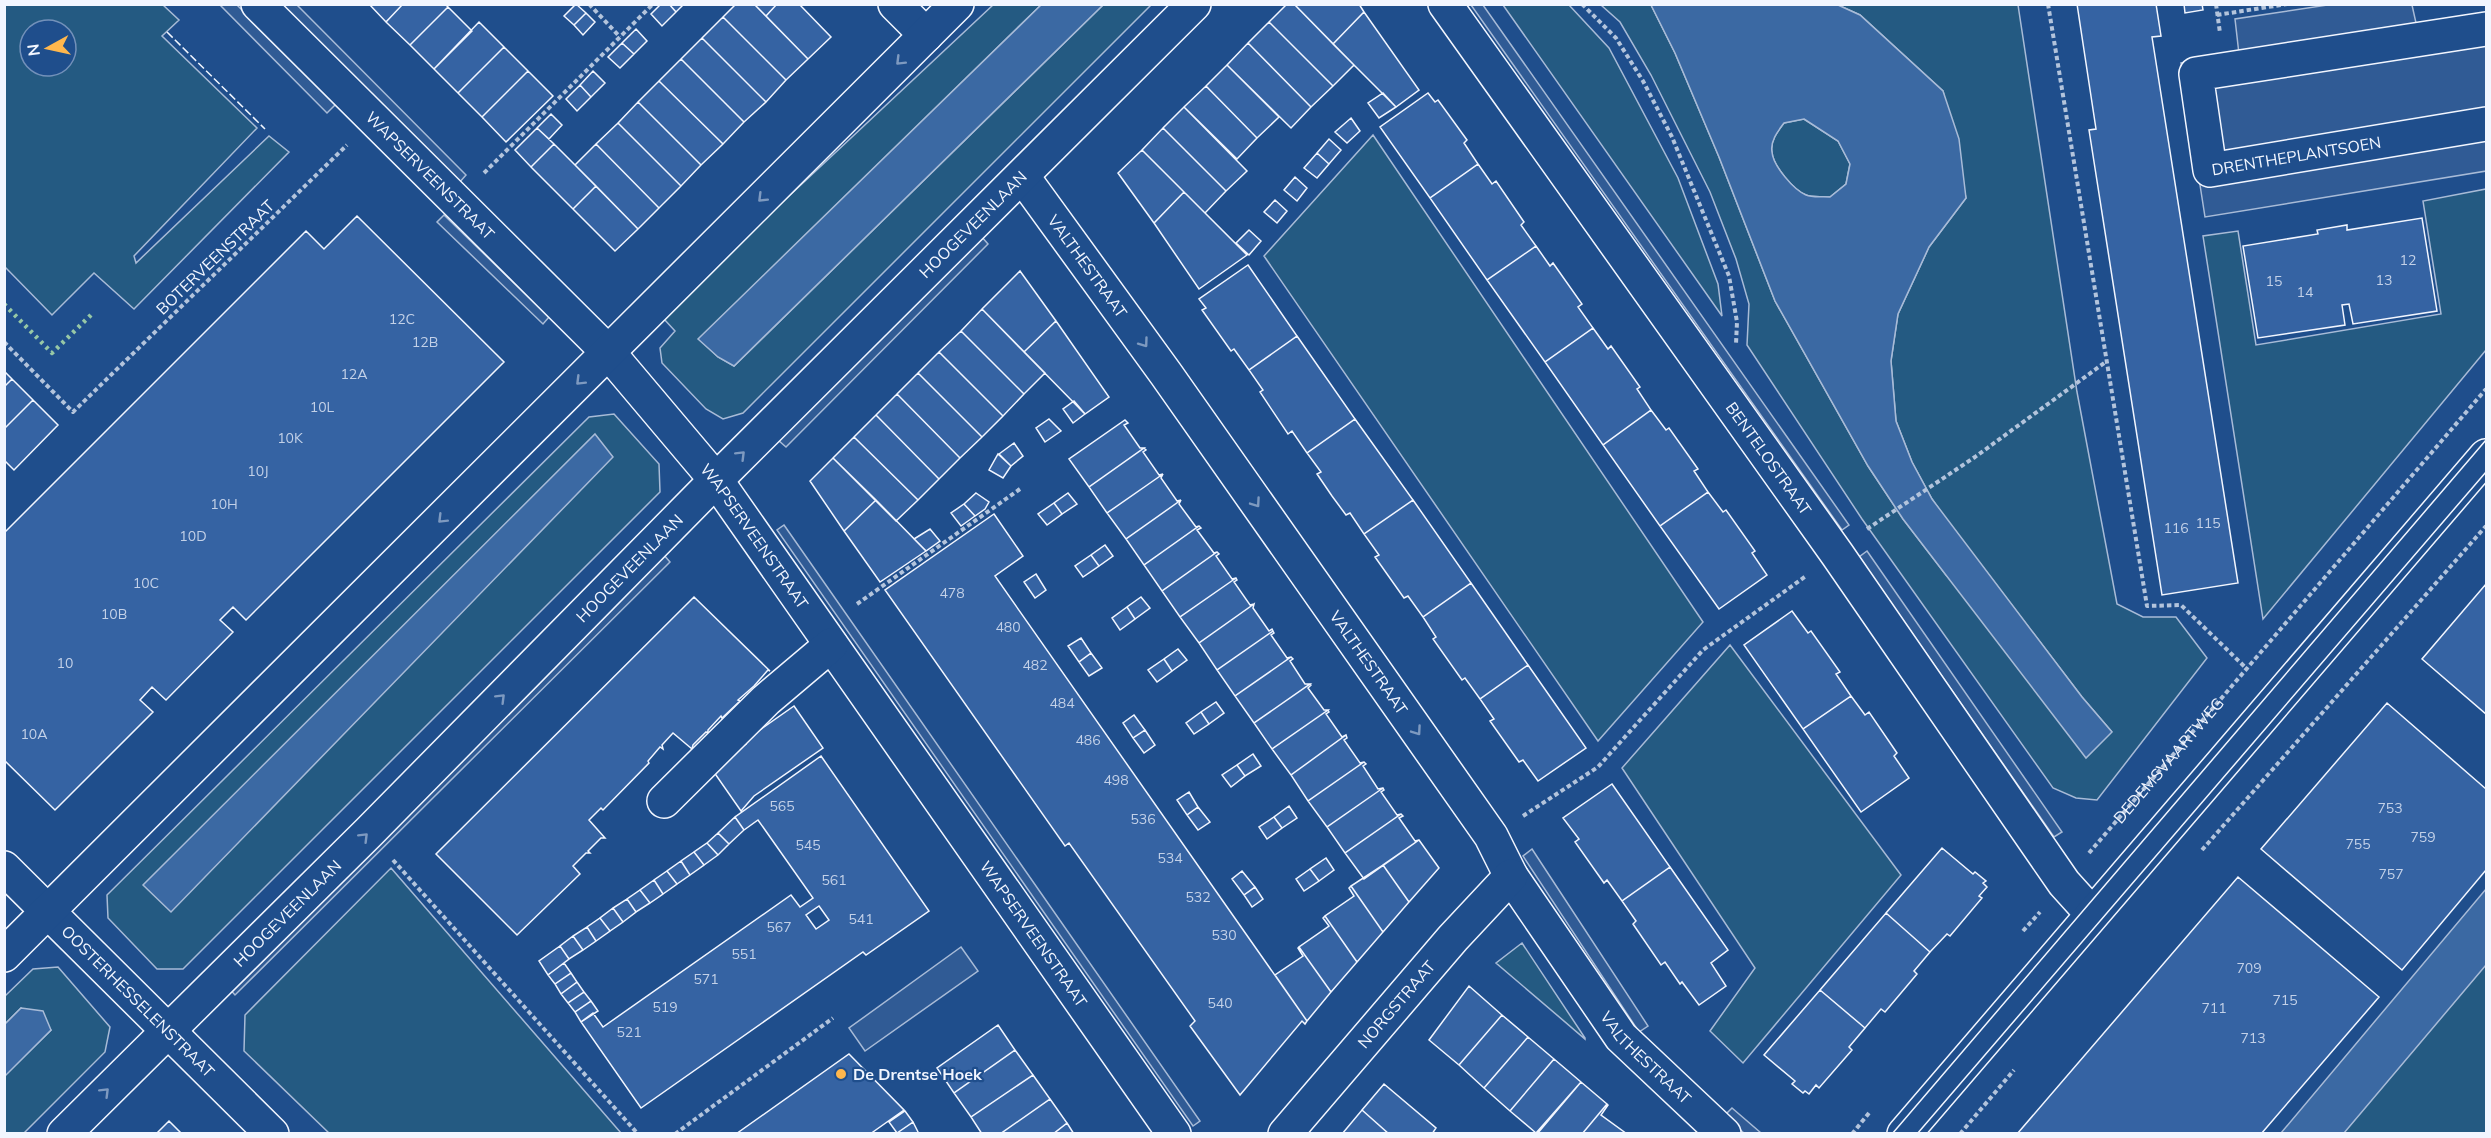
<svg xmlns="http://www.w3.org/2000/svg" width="2491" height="1138" viewBox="0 0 2491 1138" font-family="Mulish,sans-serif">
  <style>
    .green { fill: #245a82; stroke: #a8bbd7; stroke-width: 1.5; fill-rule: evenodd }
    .parking { fill: #305b95; stroke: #a8bbd7; stroke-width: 1.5 }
    .water { fill: #3b69a3; stroke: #a8bbd7; stroke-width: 1.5; fill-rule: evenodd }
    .building { fill: #3563a3; stroke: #f2f6ff; stroke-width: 1.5; fill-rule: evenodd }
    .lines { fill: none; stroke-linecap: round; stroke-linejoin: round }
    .minor-casing { stroke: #f2f6ff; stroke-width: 36 }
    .path { stroke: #b3c4dc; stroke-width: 4; stroke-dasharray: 4.5 3; stroke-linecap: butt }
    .minor { stroke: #1f4e8c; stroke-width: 33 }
    .tram { stroke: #f2f6ff; stroke-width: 1.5 }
    .hedge { stroke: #97c8a6; stroke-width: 4.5; stroke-dasharray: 3 4.5; stroke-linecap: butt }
    .fence { stroke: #f2f6ff; stroke-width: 1.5; stroke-dasharray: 8 3; stroke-linecap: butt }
    .oneway { stroke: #7e9ac0 }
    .poi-dot { fill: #ffb74d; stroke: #1f4e8c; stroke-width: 2 }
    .labels { text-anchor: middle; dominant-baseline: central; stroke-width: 4.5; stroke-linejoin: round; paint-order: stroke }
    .number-label { font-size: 14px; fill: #c3d1e8 }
    .street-label { font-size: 16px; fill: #f2f6ff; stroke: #1f4e8c }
    .poi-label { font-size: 16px; font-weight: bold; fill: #f2f6ff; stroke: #1f4e8c; text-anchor: start }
  </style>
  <rect width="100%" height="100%" fill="#1f4e8c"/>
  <path class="green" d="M4 5H163L179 20 162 36 257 128 134 256 136 263 269 136 289 152 134 309 94 273 52 315 5 267ZM30 30H66V66H30Z
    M993 5H1041L699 339 718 357 734 366 1103 5H1151L743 413 723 419 706 409 662 363 660 348 675 331 664 319 773 211Z
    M1503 5H1569L1609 48 1678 178 1718 284 1722 316Z
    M1601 5H1651L1675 53 1719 157 1775 301 1868 466 1903 519 1946 575 2112 732 2082 697 1943 515 1932 499 1912 462 1896 421 1891 361 1898 314 1929 247 1966 198 1943 91 1860 15 1838 5H2018L2077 392 2117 604 2143 617H2176L2207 658 2097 800 2076 798 2053 788 1862 519 1747 345 1749 304 1736 259 1710 192 1651 75 1620 22Z
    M1804 119 1838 141 1850 164 1846 184 1830 197C1823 196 1813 198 1806 195 1794 190 1773 166 1772 152 1770 141 1778 131 1784 123Z
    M1373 135 1703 622 1598 741 1264 256Z
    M2486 189V350L2263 619 2203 236 2238 231 2256 345 2441 314 2423 201Z
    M614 414 659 464 660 492 183 969H157L108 918 107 895 589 417Z
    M1730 645 1901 875 1743 1063 1710 1031 1755 968 1622 768Z
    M391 868 621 1133H329L244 1051 245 1015Z
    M1522 943 1585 1038V1039L1496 963Z
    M2486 963V1133H2342Z
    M58 967 110 1027 105 1052 24 1133H5L4 1076 51 1030 21 1008 5 1024V996L33 969Z"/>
  <path class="parking" d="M2334 4 2412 5 2416 23 2486 13V171L2205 217 2181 63 2239 54 2235 19Z
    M220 5H237L336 104 327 113Z
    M282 5H297L466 175 459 183Z
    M1471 5H1483L1849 525 1842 530Z
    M444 215 549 317 543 324 437 222Z
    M981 236 988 244 786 447 778 440Z
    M784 525 1200 1121 1193 1126 777 530Z
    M1867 551 2062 832 2054 837 1859 557Z
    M663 554 670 562 235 995 228 987Z
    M1532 849 1648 1026 1639 1032 1523 856Z
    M961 947 978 971 865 1051 849 1028Z
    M1732 1108 1761 1133H1744L1724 1116Z"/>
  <path class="water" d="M1041 5H1103L734 366 718 357 698 339Z
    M1651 5H1838L1860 15 1943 91 1959 139 1966 198 1929 247 1898 314 1891 361 1896 421 1912 462 1932 499 2082 697 2112 732 2086 758 1903 519 1868 466 1775 301 1719 157 1675 53ZM1804 119 1838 141 1850 164 1846 184 1830 197C1823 196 1813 198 1806 195 1794 190 1773 166 1772 152 1770 141 1778 131 1784 123Z
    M595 434 613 457 171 912 143 885Z
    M2486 889V965L2344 1133H2281Z
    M21 1008 43 1011 51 1030 5 1076V1024Z"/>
  <path class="building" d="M369 4H403L386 22Z
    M403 4H445L448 7 410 45 386 22Z
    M576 4 586 13 574 25 564 16Z
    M661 4H669L676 12 662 26 651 14Z
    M669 4H684L676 12Z
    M736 4H754L808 59 786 80 723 17Z
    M754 4H777L766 16Z
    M777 4H799L831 37 808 59 766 16Z
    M1287 4H1294L1354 65 1333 86 1269 22Z
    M1294 4H1359L1364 12 1333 44Z
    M2077 4H2156L2161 36 2152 37 2238 583 2162 595 2089 130 2096 129Z
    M2184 4H2202L2203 10 2185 13Z
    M448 7 472 31 434 69 410 45Z
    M1364 12 1419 90 1396 107 1333 44Z
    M586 13 595 22 583 35 574 25Z
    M723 17 786 80 766 102 702 38Z
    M479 22 504 47 458 93 434 69Z
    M1269 22 1333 86 1311 107 1248 43Z
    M636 29 647 41 634 54 622 43Z
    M702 38 766 102 744 122 681 59Z
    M622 43 634 54 620 68 608 57Z
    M1248 43 1311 107 1291 128 1227 65Z
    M504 47 528 71 482 117 458 93Z
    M681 59 744 122 723 144 659 81Z
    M1227 65 1279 117 1257 138 1206 86Z
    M528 71 553 96 506 142 482 117Z
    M593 71 605 83 591 97 580 85Z
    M659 81 723 144 701 165 638 102Z
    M580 85 591 97 577 111 566 99Z
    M1206 86 1257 138 1237 159 1184 107Z
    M1383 93 1396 107 1379 118 1368 103Z
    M1428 93 1435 102 1438 100 1467 140 1464 143 1478 164 1430 198 1380 127Z
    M638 102 701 165 681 186 618 123Z
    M1184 107 1247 171 1226 191 1163 128Z
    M551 114 562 125 549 139 537 128Z
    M1351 118 1360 131 1347 143 1335 132Z
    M618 123 681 186 659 208 596 144Z
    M537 128 554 144 531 167 515 150Z
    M1163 128 1226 191 1205 213 1142 150Z
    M1329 139 1341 150 1329 164 1317 153Z
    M554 144 596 186 573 209 531 167Z
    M596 144 659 208 638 229 575 165Z
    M1142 150 1184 192 1154 223 1118 173Z
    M1317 153 1329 164 1317 178 1304 168Z
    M1478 164 1492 184 1496 181 1524 222 1521 225 1536 246 1487 280 1430 198Z
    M1295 177 1307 188 1297 201 1284 190Z
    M596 186 638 229 615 251 573 209Z
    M1184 192 1247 255 1199 289 1154 223Z
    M1275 200 1287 211 1277 223 1264 212Z
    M357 216 504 362 246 620 233 607 220 620 233 632 166 700 152 687 140 700 153 712 55 810 4 760V533L306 231 324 249Z
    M2422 218 2437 311 2353 324 2349 304 2342 305 2345 325 2258 338 2243 246 2318 234 2317 230 2347 225V230Z
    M1249 230 1261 241 1249 255 1236 243Z
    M1536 246 1550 266 1553 263 1582 304 1578 307 1593 328 1545 362 1487 280Z
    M1248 265 1297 336 1249 370 1234 349 1231 351 1202 310 1206 308 1199 299Z
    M1020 271 1056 321 1024 352 982 309Z
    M982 309 1045 373 1024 394 961 331Z
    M1056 321 1109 397 1085 414 1024 352Z
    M1593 328 1608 349 1611 346 1640 387 1637 389 1651 410 1603 445 1545 362Z
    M961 331 1024 394 1003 416 939 352Z
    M1297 336 1355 419 1307 453 1292 431 1288 434 1260 392 1263 390 1249 370Z
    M939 352 1003 416 982 437 918 373Z
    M4 371 12 379 4 387Z
    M918 373 982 437 960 458 897 394Z
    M12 379 33 400 4 429V387Z
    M897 394 960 458 939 479 876 415Z
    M33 400 58 425 14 470 4 460V429Z
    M1074 401 1085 414 1073 423 1063 409Z
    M1651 410 1666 430 1669 428 1698 469 1694 471 1708 492 1660 526 1603 445Z
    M876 415 939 479 918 500 854 437Z
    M1049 419 1061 431 1045 442 1036 428Z
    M1355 419 1413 500 1364 534 1350 513 1346 515 1332 496 1317 474 1321 472 1307 453Z
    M1125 420 1128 423 1124 425 1140 448H1144L1089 487 1069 459Z
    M854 437 918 500 896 521 833 458Z
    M1014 443 1023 456 1011 466 999 454Z
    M1144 448 1146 450 1143 452 1159 475 1163 474 1107 513 1089 487Z
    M998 454 1011 466 1003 478 989 470Z
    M833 458 876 500 844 531 810 481Z
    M1163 474 1161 478 1177 501 1181 500 1126 539 1107 513Z
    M1708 492 1723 512 1726 510 1755 551 1752 553 1767 575 1719 609 1660 526Z
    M976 493 989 502 985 509 975 516 964 504Z
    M1068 493 1077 504 1062 514 1054 503Z
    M876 500 926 551 880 582 844 531Z
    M1181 500 1179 504 1196 527 1199 526 1144 565 1126 539Z
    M1413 500 1471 583 1423 617 1408 596 1404 598 1375 557 1379 555 1364 534Z
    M1054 503 1062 514 1047 525 1038 514Z
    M964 504 975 516 961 526 951 513Z
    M994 514 1023 556 995 576 1307 1021 1305 1024 1302 1021 1240 1095 1190 1026 1195 1021 1069 843 1065 846 885 590Z
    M1199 526 1201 528 1197 530 1214 553 1217 552 1162 591 1144 565Z
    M930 529 940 541 926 551 914 539Z
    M1105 545 1113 556 1099 566 1091 555Z
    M1217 552 1219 554 1216 556 1232 579 1236 578 1180 617 1162 591Z
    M1091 555 1099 566 1083 577 1075 566Z
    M1036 574 1046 590 1035 598 1024 582Z
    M1236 578 1237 580 1234 582 1250 605 1254 604 1199 643 1180 617Z
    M1471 583 1528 665 1480 699 1465 678 1462 680 1433 639 1436 637 1423 617Z
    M2486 584V714L2422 659Z
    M694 597 770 671 768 670 754 686 738 700 740 701 722 718 721 716 708 730V733L706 732 693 745 692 749 673 733 662 745 663 749 660 747 648 761 649 763 603 810 601 808 589 820 605 838H601L588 851 590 853H586L573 866 580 874 517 935 436 854Z
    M1141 597 1150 608 1135 619 1127 607Z
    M1254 604 1253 608 1269 631 1272 629 1273 631 1217 670 1199 643Z
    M1127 607 1135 619 1120 630 1112 618Z
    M1792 611 1808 633 1811 631 1840 672 1836 674 1851 696 1803 729 1744 645Z
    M1273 631 1274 633 1271 635 1287 658 1291 657 1235 696 1217 670Z
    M1081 638 1091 653 1079 662 1068 646Z
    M1178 649 1187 660 1172 671 1164 659Z
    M1091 653 1102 668 1089 676 1079 662Z
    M1291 657 1293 659 1290 661 1305 684H1310L1254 723 1235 696Z
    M1164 659 1172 671 1157 682 1148 670Z
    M1528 665 1586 748 1538 781 1523 760 1519 762 1490 721 1494 719 1480 699Z
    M1310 684 1311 685 1308 688 1324 710H1328L1272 749 1254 723Z
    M1851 696 1865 715 1869 712 1897 753 1894 756 1909 778 1861 812 1803 729Z
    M1216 702 1224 713 1209 724 1201 712Z
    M2387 703 2486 789V870L2402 970 2261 849Z
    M794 706 823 748 754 796 741 811 711 768 746 744 744 741Z
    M1328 710 1329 712 1326 714 1342 737 1346 735 1291 775 1272 749Z
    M1201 712 1209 724 1194 734 1186 723Z
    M1134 715 1145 730 1133 738 1123 723Z
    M1145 730 1155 745 1144 753 1133 738Z
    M1346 735 1347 738 1344 740 1360 763 1364 762 1308 801 1291 775Z
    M1253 754 1261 766 1245 776 1237 765Z
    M821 756 929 911 866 955 863 952 641 1108 581 1022 593 1013 603 1027 791 895 800 907 813 898 758 820 744 830 735 817ZM819 906 829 920 816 929 806 915Z
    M1364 762 1366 764 1363 766 1378 789 1383 788 1327 827 1308 801Z
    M1237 765 1245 776 1231 787 1222 775Z
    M1612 784 1670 867 1622 901 1607 880 1604 883 1575 842 1579 839 1563 818Z
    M1383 788 1384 790 1381 792 1397 815 1401 814 1345 853 1327 827Z
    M1189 792 1198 807 1187 815 1177 800Z
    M1289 806 1297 818 1282 828 1274 817Z
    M1198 807 1210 822 1198 830 1187 815Z
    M1401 814 1403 816 1399 818 1415 841 1419 840 1364 879 1345 853Z
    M735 817 744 830 729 844 718 833Z
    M1274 817 1282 828 1267 839 1259 827Z
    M718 833 729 844 718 855 707 843Z
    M1419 840 1439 868 1409 902 1383 865Z
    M707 843 718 855 704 865 694 852Z
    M1942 848 1973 874 1975 872 1986 881 1983 883 1987 887 1979 896 1982 898 1950 936 1947 934 1930 952 1886 913Z
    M694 852 704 865 690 875 681 861Z
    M1326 858 1334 870 1319 881 1310 869Z
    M681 861 690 875 677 884 667 871Z
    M1383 865 1409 902 1383 932 1351 886Z
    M1670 867 1728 950 1711 963 1726 986 1699 1005 1682 982 1680 984 1665 962 1661 965 1633 924 1636 921 1622 901Z
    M1310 869 1319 881 1304 891 1296 879Z
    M667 871 677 884 663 894 654 880Z
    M1242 871 1255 887 1244 895 1232 879Z
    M2238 877 2379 997 2261 1134H2017Z
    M654 880 663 894 650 903 640 890Z
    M1351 886 1383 932 1357 962 1325 916 1354 896 1349 888Z
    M1255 887 1263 899 1252 907 1244 895Z
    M640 890 650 903 636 912 627 899Z
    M627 899 636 912 623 922 613 908Z
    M613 908 623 922 610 931 600 918Z
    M1886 913 1930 952 1914 971 1917 974 1885 1012 1881 1009 1865 1028 1820 990Z
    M1325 916 1357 962 1331 992 1299 947 1329 926 1323 918Z
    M600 918 610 931 596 941 587 927Z
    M587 927 596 941 583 950 573 936Z
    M573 936 583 950 569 959 560 946Z
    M560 946 569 959 548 975 539 961Z
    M1299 947 1331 992 1307 1021 1275 975 1303 956 1298 948Z
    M564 963 571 973 555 984 548 975Z
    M571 973 577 982 561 994 555 984Z
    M577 982 584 992 568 1003 561 994Z
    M1469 986 1502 1015 1459 1065 1429 1040Z
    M1820 990 1865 1028 1849 1047 1852 1050 1819 1088 1816 1085 1809 1094 1805 1091 1803 1093 1792 1084 1795 1081 1764 1055Z
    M584 992 591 1001 575 1012 568 1003Z
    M591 1001 598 1011 581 1022 575 1012Z
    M1502 1015 1528 1037 1484 1088 1459 1065Z
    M998 1025 1015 1050 954 1093 937 1068Z
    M1528 1037 1554 1059 1510 1111 1484 1088Z
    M1015 1050 1033 1075 971 1117 954 1093Z
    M849 1054 904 1110 870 1134H736Z
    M1554 1059 1581 1082 1536 1133 1510 1111Z
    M1033 1075 1050 1099 1000 1134H982L971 1117Z
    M1581 1082 1607 1104 1582 1134H1537Z
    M1384 1084 1436 1128 1432 1134H1389L1362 1110Z
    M1050 1099 1067 1123 1053 1134H1000Z
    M1607 1104 1608 1105 1601 1115 1627 1134H1582Z
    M1362 1110 1389 1134H1342Z
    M905 1111 913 1122 897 1133 889 1122Z
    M169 1121 182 1134H156Z
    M913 1122 919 1134 897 1133Z
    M1067 1123 1074 1134H1053Z"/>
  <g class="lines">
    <g class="minor-casing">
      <g id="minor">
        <path id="s2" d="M258 4 608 352 716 480 1174 1134"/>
        <path d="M895 4 926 35"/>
        <path id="s3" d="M1445 4 1837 554 2064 883 2092 914"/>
        <path id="s4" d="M2486 29 2196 74 2210 170 2486 124"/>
        <path id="s5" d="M1023 177 1166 374 1491 836 1511 876 1621 1037 1724 1134"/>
        <path d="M664 801 766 700 831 645"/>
        <path id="s6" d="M4 868 272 1134"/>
        <path d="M4 955 957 4"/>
        <path id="s7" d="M64 1134 369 832 716 480 1194 4"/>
        <path id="s8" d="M1285 1134 1453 938 1511 876"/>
        <path d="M1904 1134 2486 456"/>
      </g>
    </g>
    <g class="path">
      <path d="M589 4 620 37"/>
      <path d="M1582 4 1616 38 1643 81 1672 137 1729 276 1737 322 1736 344"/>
      <path d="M2048 4 2147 606 2181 605 2247 669"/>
      <path d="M2216 4 2220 33"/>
      <path d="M2217 15 2287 4"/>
      <path d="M484 173 653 4"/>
      <path d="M4 342 73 412 347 145"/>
      <path d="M1867 529 1975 457 2107 361"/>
      <path d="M857 604 1020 489"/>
      <path d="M1523 816 1598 767 1703 650 1806 576"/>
      <path d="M2202 850 2486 526"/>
      <path id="s1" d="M2089 853 2486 389"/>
      <path d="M393 860 638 1134"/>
      <path d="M2023 931 2040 912"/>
      <path d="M675 1134 833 1018"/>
      <path d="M1852 1134 1869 1113"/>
      <path d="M1960 1134 2014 1070"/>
    </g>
    <use href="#minor" class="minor"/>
    <path class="tram" d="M1892 1134 2486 440
      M1917 1134 2486 472"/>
    <path class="hedge" d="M4 304 52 353 94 312"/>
    <path class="fence" d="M167 32 265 129"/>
  </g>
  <defs><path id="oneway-chevron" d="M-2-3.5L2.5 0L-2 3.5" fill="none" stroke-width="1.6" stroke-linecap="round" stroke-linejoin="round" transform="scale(1.5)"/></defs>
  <g class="oneway">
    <use href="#oneway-chevron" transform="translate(900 61) rotate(135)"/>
    <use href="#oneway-chevron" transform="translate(762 198) rotate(135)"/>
    <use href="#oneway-chevron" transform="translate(1144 343) rotate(54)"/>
    <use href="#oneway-chevron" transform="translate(580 381) rotate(135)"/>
    <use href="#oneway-chevron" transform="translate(741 455) rotate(-45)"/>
    <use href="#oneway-chevron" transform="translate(1256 503) rotate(55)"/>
    <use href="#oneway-chevron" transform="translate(442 519) rotate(135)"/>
    <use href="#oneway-chevron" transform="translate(501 698) rotate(-45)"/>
    <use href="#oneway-chevron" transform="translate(1417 731) rotate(55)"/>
    <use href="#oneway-chevron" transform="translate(364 837) rotate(-45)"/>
    <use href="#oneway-chevron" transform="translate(105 1092) rotate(-45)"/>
  </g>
  <circle class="poi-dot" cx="841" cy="1074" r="6"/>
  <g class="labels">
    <g class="number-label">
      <text x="2408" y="260">12</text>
      <text x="2384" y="280">13</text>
      <text x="2274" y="281">15</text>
      <text x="2305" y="292">14</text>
      <text x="402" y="319">12C</text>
      <text x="425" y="342">12B</text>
      <text x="354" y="374">12A</text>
      <text x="322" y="407">10L</text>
      <text x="290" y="438">10K</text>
      <text x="258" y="471">10J</text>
      <text x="224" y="504">10H</text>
      <text x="2208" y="523">115</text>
      <text x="2176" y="528">116</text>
      <text x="193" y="536">10D</text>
      <text x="146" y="583">10C</text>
      <text x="952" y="593">478</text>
      <text x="114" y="614">10B</text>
      <text x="1008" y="627">480</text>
      <text x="65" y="663">10</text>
      <text x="1035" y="665">482</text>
      <text x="1062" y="703">484</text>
      <text x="34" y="734">10A</text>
      <text x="1088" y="740">486</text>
      <text x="1116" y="780">498</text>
      <text x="782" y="806">565</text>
      <text x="2390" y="808">753</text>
      <text x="1143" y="819">536</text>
      <text x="2423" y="837">759</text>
      <text x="2358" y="844">755</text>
      <text x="808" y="845">545</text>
      <text x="1170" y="858">534</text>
      <text x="2391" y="874">757</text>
      <text x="834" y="880">561</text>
      <text x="1198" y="897">532</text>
      <text x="861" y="919">541</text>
      <text x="779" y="927">567</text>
      <text x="1224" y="935">530</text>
      <text x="744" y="954">551</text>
      <text x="2249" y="968">709</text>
      <text x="706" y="979">571</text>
      <text x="2285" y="1000">715</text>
      <text x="1220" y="1003">540</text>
      <text x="665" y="1007">519</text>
      <text x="2214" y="1008">711</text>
      <text x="629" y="1032">521</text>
      <text x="2253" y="1038">713</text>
    </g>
    <g class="street-label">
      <text stroke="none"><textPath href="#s4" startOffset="478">DRENTHEPLANTSOEN</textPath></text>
      <text stroke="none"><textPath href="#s2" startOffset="243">WAPSERVEENSTRAAT</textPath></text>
      <text stroke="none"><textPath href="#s7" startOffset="1286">HOOGEVEENLAAN</textPath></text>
      <text transform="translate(215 257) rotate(-44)">BOTERVEENSTRAAT</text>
      <text stroke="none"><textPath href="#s5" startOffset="110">VALTHESTRAAT</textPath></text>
      <text stroke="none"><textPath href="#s3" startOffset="558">BENTELOSTRAAT</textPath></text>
      <text stroke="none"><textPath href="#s2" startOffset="729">WAPSERVEENSTRAAT</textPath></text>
      <text stroke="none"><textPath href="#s7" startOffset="800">HOOGEVEENLAAN</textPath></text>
      <text stroke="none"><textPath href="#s5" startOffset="596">VALTHESTRAAT</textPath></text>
      <text stroke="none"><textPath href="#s1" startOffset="122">DEDEMSVAARTWEG</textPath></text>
      <text stroke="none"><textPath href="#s7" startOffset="314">HOOGEVEENLAAN</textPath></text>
      <text stroke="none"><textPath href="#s2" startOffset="1215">WAPSERVEENSTRAAT</textPath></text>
      <text stroke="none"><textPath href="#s6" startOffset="189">OOSTERHESSELENSTRAAT</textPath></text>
      <text stroke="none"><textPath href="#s8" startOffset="171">NORGSTRAAT</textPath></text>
      <text stroke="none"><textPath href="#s5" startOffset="1080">VALTHESTRAAT</textPath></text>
    </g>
    <g class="poi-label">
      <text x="853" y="1074">De Drentse Hoek</text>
    </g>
  </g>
  <rect width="2491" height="1138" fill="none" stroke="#f2f6ff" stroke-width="12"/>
  <g transform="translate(48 48) rotate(262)"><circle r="28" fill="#1f4e8c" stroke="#7391ba" stroke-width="1.5"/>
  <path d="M0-4.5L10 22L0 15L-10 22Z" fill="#ffb74d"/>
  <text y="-9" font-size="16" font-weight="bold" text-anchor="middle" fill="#f2f6ff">N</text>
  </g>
</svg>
